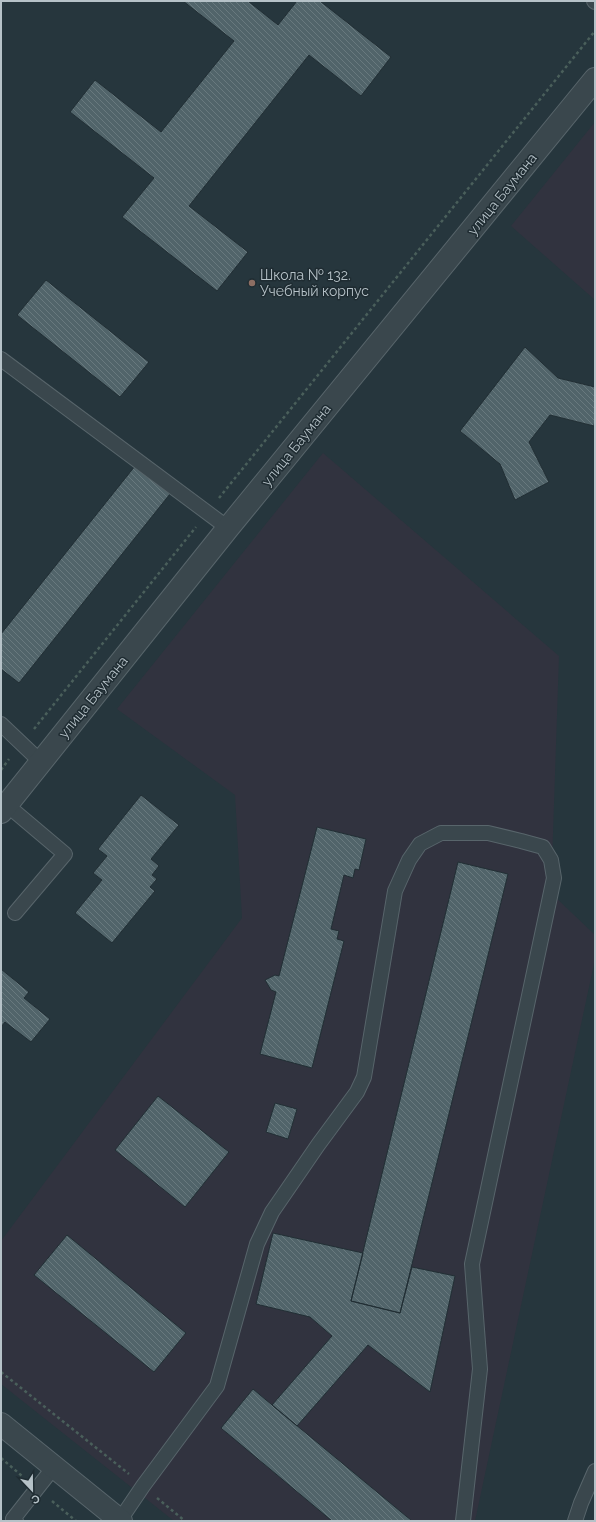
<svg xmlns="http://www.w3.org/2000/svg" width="596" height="1522" viewBox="0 0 596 1522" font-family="Raleway,sans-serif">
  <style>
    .medical { fill: #31333f }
    .building { fill: url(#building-back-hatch); stroke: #212e34 }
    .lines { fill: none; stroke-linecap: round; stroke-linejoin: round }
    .lane-casing { stroke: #58656b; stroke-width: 16 }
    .street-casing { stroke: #58656b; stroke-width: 24 }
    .path { stroke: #4a5f5b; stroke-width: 2.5; stroke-dasharray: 3 3; stroke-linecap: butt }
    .lane { stroke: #3a474d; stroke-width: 14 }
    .street { stroke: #3a474d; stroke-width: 22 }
    .education-dot { fill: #8d6e63; stroke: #1f2c32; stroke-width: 1.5 }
    .labels { text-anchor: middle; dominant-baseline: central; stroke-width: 3; stroke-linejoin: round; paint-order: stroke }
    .street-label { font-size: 14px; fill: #b6c2c8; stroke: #1f2c32 }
    .poi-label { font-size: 14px; fill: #b6c2c8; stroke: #1f2c32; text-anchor: start }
  </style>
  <defs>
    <pattern id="building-back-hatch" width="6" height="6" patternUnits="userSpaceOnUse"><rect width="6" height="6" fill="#51646a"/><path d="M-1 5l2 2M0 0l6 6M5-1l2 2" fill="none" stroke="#68797e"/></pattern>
  </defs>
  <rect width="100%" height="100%" fill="#26363d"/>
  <path class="medical" d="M595 122V300L511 226Z
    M323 453 559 656 551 893 595 935V959L475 1521H174L1 1384V1241L242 918 235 795 117 709Z"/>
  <path class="building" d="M183 1H248L278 25 297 1H320L391 57 361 96 309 55 189 206 248 252 217 291 122 217 154 178 70 112 95 80 161 132 234 41Z
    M46 280 149 362 120 397 17 315Z
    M525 347 558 378 595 387V419L594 426 550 415 529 442 549 482 515 500 500 464 460 431Z
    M135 466 170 494 19 683 1 669V634Z
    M141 795 179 825 151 859 159 866 152 875 157 879 150 887 155 891 112 943 75 913 102 880 93 873 107 856 98 849Z
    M317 827 366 839 359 870 355 869 353 878 344 875 331 929 339 931 337 939 344 941 312 1068 260 1054 276 992 271 990 265 980 275 975 279 976Z
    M458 862 508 874 400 1313 351 1301Z
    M1 969 29 992 24 998 50 1019 31 1042 5 1022 1 1027Z
    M158 1096 229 1152 185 1207 115 1150Z
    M275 1103 297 1109 288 1139 266 1132Z
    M273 1233 363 1253 351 1301 400 1313 412 1267 455 1276 430 1392 368 1345 297 1426 272 1405 332 1336 310 1317 256 1304Z
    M67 1235 186 1333 154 1372 34 1275Z
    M253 1389 272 1405 412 1521H332L221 1428Z"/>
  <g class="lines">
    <g class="lane-casing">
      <path id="lane" d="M594 1 595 2
        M1 359 228 528
        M1 724 41 762
        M7 805 65 854 15 913
        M120 1520 143 1486 217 1386 257 1244 272 1212 318 1145 357 1092 364 1077 395 891 409 860 420 844 441 833H488L521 841 543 847 551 860 554 878 472 1264 480 1369 463 1521
        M16 1521 13 1519 54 1467
        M575 1521 581 1503 595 1471"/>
    </g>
    <g class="street-casing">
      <path id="street" d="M1 812 228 528 595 79
        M1 1424 121 1521"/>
    </g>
    <path class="path" d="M219 498 595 31
      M34 729 196 527
      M1 770 9 759
      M1 1372 129 1474
      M1 1458 22 1476
      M157 1498 185 1521
      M52 1501 76 1521"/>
    <use href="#lane" class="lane"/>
    <use href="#street" class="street"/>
  </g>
  <circle class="education-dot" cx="252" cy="283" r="4"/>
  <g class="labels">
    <g class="street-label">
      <text transform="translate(502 194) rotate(-51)">улица Баумана</text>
      <text transform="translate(296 445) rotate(-51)">улица Баумана</text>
      <text transform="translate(93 697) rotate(-51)">улица Баумана</text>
    </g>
    <g class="poi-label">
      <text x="260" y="275">Школа № 132.<tspan x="260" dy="16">Учебный корпус</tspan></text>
    </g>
  </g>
  <rect width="596" height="1522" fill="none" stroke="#b6c2c8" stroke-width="4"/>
  <g transform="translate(32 1490) rotate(158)" stroke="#1f2c32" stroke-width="3" paint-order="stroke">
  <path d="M0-3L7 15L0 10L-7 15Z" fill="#b6c2c8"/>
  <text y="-6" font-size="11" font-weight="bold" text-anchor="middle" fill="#b6c2c8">С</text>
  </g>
</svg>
